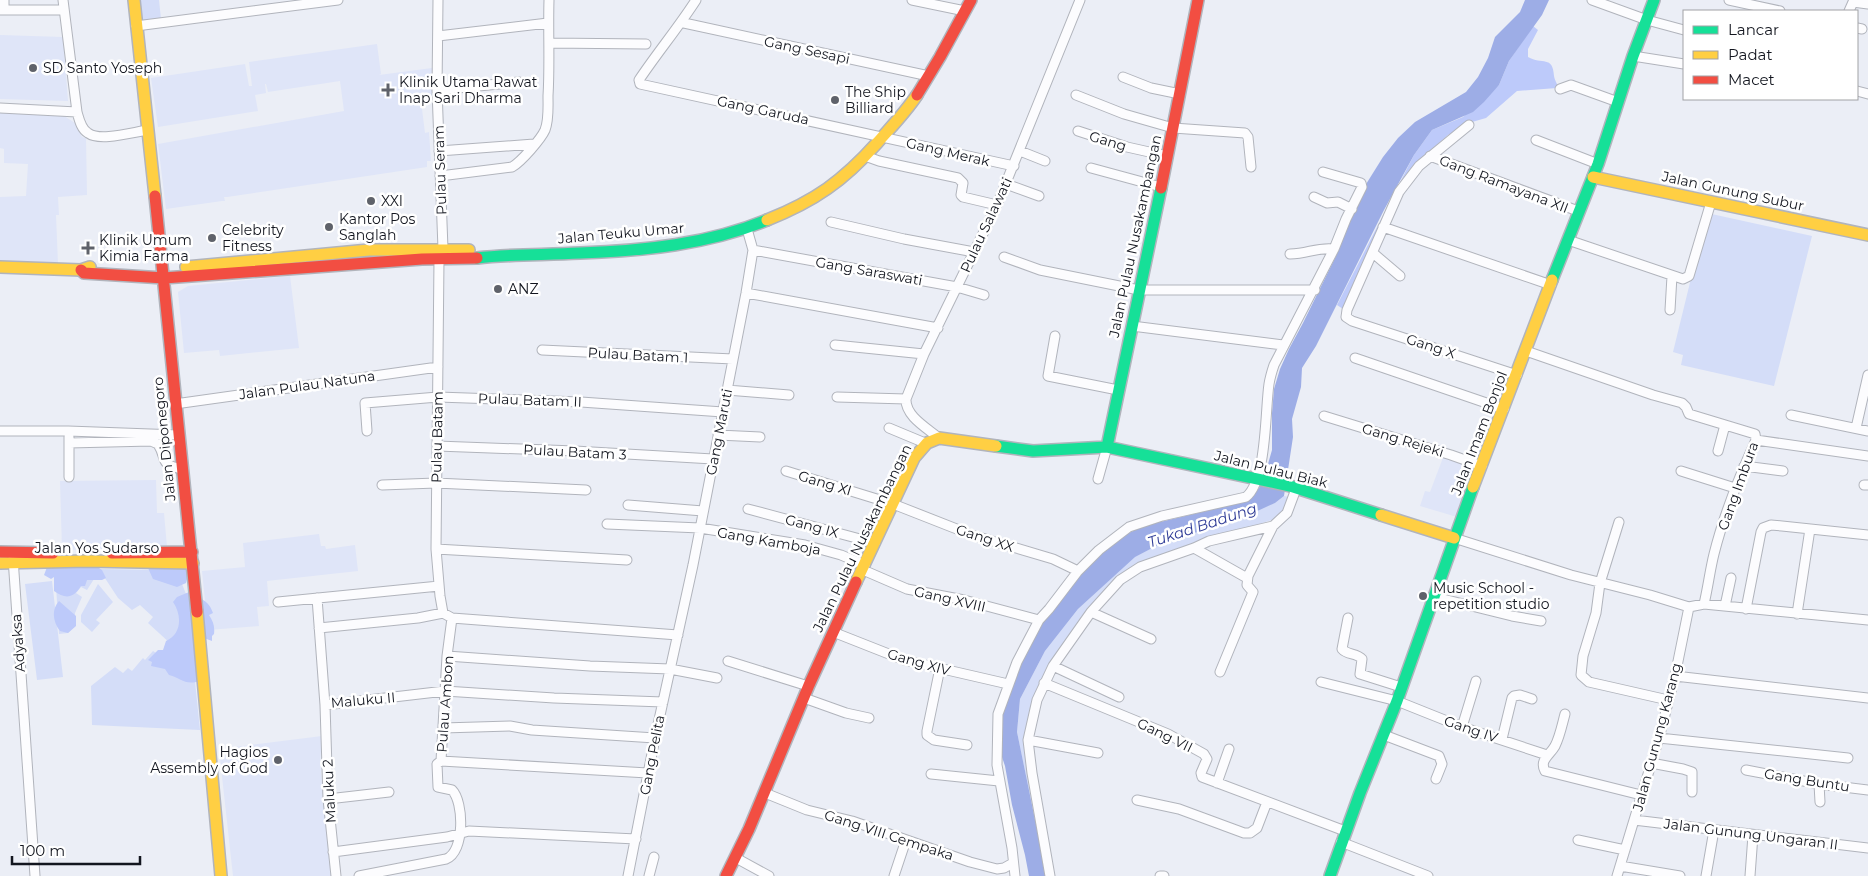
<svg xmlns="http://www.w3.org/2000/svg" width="1868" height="876" viewBox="0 0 1868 876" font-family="Montserrat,sans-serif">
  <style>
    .built { fill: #dfe5f8 }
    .green { fill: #d4ddf8 }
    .forest { fill: #bdcafa }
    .water { fill: #9dade6 }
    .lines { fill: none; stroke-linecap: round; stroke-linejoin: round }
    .street-casing { stroke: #b1b4bc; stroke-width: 11 }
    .fast-casing { stroke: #b1b4bc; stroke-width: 14 }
    .slow-casing { stroke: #b1b4bc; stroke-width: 14 }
    .jam-casing { stroke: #b1b4bc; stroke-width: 14 }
    .street { stroke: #fcfcfe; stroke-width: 9 }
    .fast { stroke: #16e098; stroke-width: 11 }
    .slow { stroke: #ffcf43; stroke-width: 11 }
    .jam { stroke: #f24e42; stroke-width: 11 }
    .poi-dot { fill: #5f626a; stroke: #fff; stroke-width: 2 }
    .labels { text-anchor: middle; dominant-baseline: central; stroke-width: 5; stroke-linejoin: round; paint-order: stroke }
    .street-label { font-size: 14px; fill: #13161f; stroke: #fff }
    .poi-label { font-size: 14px; fill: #13161f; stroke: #fff; text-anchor: start }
    .water-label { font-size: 15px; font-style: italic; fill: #2f3c97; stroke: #fff }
  </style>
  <rect width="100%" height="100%" fill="#ebeef6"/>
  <path class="built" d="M0 35 63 37 68 101 0 99Z
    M377 44 381 74 379 75 432 68 437 98 421 101 425 133 429 132 431 161H427V167L227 197H224L225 201H222L166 209 158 144 344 111 340 81 268 92 266 84H265L266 93 255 95 258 111 158 127 151 78 245 64 249 86H252L249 62Z
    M0 113 64 116 75 123 82 137 86 138 87 195 58 197 59 215H56L58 264 0 262V197L26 196 28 164 4 163V149L0 148Z
    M290 276 299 348 220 356 219 350 184 353 178 292 188 286Z
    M1444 455 1478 465 1457 517 1420 506 1425 491 1430 492Z
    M156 480 157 513H164L167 547 62 550 60 481Z
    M319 534 321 546H325L326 549 355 545 358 571 267 581 269 606 257 607 259 626 208 630 202 571 245 567 243 543Z
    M322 736 320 764 332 876H233L219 749Z"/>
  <path class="green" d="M135 0H159L161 19 137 22Z
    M1707 213 1812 236 1774 386 1681 365 1683 355 1673 352Z
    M1284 496 1289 497 1287 507 1277 518 1145 563 1084 619 1028 720 1047 876H1046L1017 732 1020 699 1045 651 1078 609 1134 557 1160 544 1275 503Z
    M99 569 158 570 180 579 186 594 200 730 92 725 91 686 115 667 123 673 128 668 132 671 143 658 145 660 153 651 161 656 171 644 148 623 153 617 140 605 132 610 118 598Z
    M55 570 94 579 87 590 81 587 76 593 82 597 75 613V626L68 633 59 634Z
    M52 581 63 677 37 680 25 584Z
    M98 584 113 602 96 620 100 623 92 632 81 622V615Z"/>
  <path class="forest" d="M1533 26 1538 30 1528 49V57C1542 65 1553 55 1554 76 1555 82 1558 83 1557 88L1517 91 1486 118 1472 122 1448 135 1422 158 1406 179 1343 309 1337 305 1414 155 1432 130 1463 117 1499 85 1509 61Z
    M49 562 99 568 102 570 106 578 102 580H87L85 586H81C73 599 65 599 54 591V577L51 579 44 575Z
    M148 568H185L189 571 186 583 177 587 153 579Z
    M189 592C200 599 209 600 213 613L209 615C213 621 215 626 214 634L212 636V641L204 638 200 681C184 686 182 678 169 675L165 669 151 666 152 662 148 660 158 650H163L166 641C182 634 182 615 173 602L177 597Z
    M59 601 76 616V626L68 633 60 631C53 622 51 610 59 601Z"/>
  <path class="water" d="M1525 0H1549L1542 15 1509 61 1499 85 1484 102 1473 112 1432 130 1414 155 1384 210 1316 346 1302 368 1301 387 1292 419 1293 437 1284 496 1275 503 1244 517 1160 544 1135 557 1078 609 1045 651 1020 699 1017 732 1046 873V876H1029L1025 855 1012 805 1005 766 1000 751 1001 711 1030 640 1061 595 1088 564 1115 540 1143 526 1244 502 1253 495 1259 488 1266 471 1272 450V413L1274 389 1280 369 1289 349 1303 323 1336 256 1363 189 1383 157 1398 138 1415 122 1466 92 1478 77 1488 58 1495 37 1520 12Z"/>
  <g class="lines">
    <g class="street-casing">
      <path id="street" d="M63 0 77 112C79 119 81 129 88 133 100 142 133 132 148 130
        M438 0 437 90 443 249
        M696 0C678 28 657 53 639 80L640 84 1014 166
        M912 0 965 11
        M1592 0 1647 20 1684 30
        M1729 0 1780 11
        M0 10H64
        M4 10V0
        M1849 11 1853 2 1868 4
        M684 23 929 76
        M136 26 338 0
        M1857 28 1862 29
        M438 36 548 23
        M549 43 646 44
        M1633 56 1684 64
        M1123 77 1151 88 1180 94
        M1560 89 1571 85 1618 102
        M437 90 519 82
        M1857 91 1868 94
        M1076 95 1124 114 1173 128 1245 133 1248 137 1251 167
        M0 108 77 112
        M1469 125 1419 166 1399 192 1347 310 1346 317 1352 321 1517 375
        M1078 131 1127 147 1167 156
        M1536 140 1598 164
        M439 151 534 144
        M1020 151 1045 161
        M865 156 879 161 958 178 963 183 961 195 963 197 997 205
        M1430 156 1578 211
        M1091 168 1161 187
        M440 176 512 167C521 162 541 139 545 130 549 120 548 107 548 96 550 64 548 32 549 0
        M1006 184 1039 196
        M1314 197 1327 203 1338 202 1352 209
        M831 222 904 239 974 252
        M1383 227 1551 285
        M1568 240 1683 279 1689 276 1711 202
        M753 250 957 287 984 295
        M1373 253 1400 276
        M1290 254C1308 254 1316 247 1334 249
        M1004 257 1040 270 1139 290H1315
        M439 260 436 549 440 596 443 613
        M746 293 938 328
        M1670 310 1672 276
        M1132 326 1283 345
        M1055 336 1048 376 1118 390
        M835 345 924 354
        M542 350 733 359
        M1526 351 1653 395 1682 403 1686 407 1689 414 1755 434 1756 440C1739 477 1724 514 1714 554 1710 570 1708 587 1704 604
        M1355 358 1504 409
        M727 390 789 395
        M837 397 906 399
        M175 404 438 367
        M1791 415 1868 431
        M1324 416 1451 455 1482 466
        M889 428 925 443
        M1856 428 1868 375
        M0 431H68L178 435
        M367 431 365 403 438 397 581 402 723 412
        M718 435 760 437
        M69 437V477
        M939 438C927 428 905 416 906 399L924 354 997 205 1080 0
        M1756 440 1868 456
        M69 443 151 441 158 444C168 460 158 464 182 469
        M437 446 575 451 713 459
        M1718 451 1725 425
        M1744 466 1783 471
        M786 471 893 504 972 535 1053 559 1078 571
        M1681 471 1735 488
        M1098 479 1107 447
        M382 485 436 483 586 490
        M1864 485H1868
        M628 505 703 511
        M748 509 875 543
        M1619 522 1600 583 1596 613 1583 656 1581 675 1589 682 1668 700
        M607 524 700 528 805 545 841 555 865 565
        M1454 538 1571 575 1650 595 1689 607 1704 604 1868 620
        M1194 548 1247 578
        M436 549 627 560
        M13 558 35 876
        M863 570 907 589 964 600 1039 620
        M1435 597 1512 616 1541 621
        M317 598 325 705 328 799 336 876
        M278 602 439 586
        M1725 606 1731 578
        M1746 609 1761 532 1763 528 1771 525 1782 526 1868 535
        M1091 612 1151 639
        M1797 614 1810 529
        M1348 618 1342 649C1347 655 1357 653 1362 659L1360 674 1401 687
        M319 628 418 618 443 613 452 618 678 635
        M833 632 904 660 1008 684
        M447 656 590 666 670 669 717 678
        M728 661 808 686
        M1053 666 1119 697
        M940 668 927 731V735L934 740 967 745
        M1220 672 1253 592 1247 585 1248 576 1273 526
        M1675 676 1868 698
        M1321 682 1397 701 1462 727 1547 755
        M1044 683 1168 734 1204 754 1207 759 1201 773 1202 777 1345 831
        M804 698 846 713 869 718
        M325 705 445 691 554 698 663 702
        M1565 714C1562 725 1560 736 1555 746 1550 755 1539 760 1545 771L1641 795
        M1462 727 1476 681
        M443 728 510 726 532 730 655 738
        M1384 735 1439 756 1442 764 1436 779
        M1659 738 1848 758
        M1502 739 1512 698 1514 696 1520 695 1532 699
        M1028 740 1098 753
        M441 761 648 773
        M1651 763 1683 769 1692 772V792
        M1746 770 1819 784 1868 790
        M931 774 999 781
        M1217 783 1229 749
        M1819 784 1820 802
        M765 793 807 810 852 821 970 862 997 869 1004 868 1013 863
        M328 799 389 792
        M1137 800 1179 809 1244 833H1250L1257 828 1267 802
        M1634 820 1868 848
        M1578 840 1625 850
        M1341 842 1428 876
        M333 852 447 837 469 831 636 839
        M736 858 769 876
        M1620 866 1680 876
        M359 876 446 859C465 852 464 802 452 790L438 787 437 764 441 761 447 656 452 618
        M628 876 655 738 693 565 746 293 753 250 747 229
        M649 876 654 857
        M894 876 906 840
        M1015 876 1012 848 997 765 998 714 1017 662 1039 620 1049 609 1078 571 1099 550 1129 527 1162 516 1246 497C1267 480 1265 411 1269 384 1270 378 1272 371 1274 365L1334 249 1346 219 1362 187 1361 183 1323 172
        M1050 876 1032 773 1028 740 1037 700 1053 666 1091 612 1120 580 1140 567 1194 548 1209 541 1273 526 1287 513 1296 489
        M1160 876H1164
        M1617 876 1659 738 1675 676 1689 607
        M1706 876 1714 830
        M1750 876 1753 835"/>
    </g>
    <g class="fast-casing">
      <path id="fast" d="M477 258C511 254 545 255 580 253 643 251 709 244 767 220
        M1552 280 1598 164 1633 56 1654 0
        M996 446 1033 451 1107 447 1290 486 1381 515
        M1107 447 1161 188
        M1330 876 1360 793 1397 701 1473 487"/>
    </g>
    <g class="slow-casing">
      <path id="slow" d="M134 0 155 196
        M1593 177 1868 235
        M767 220C815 201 843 181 877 143 891 127 905 113 917 95
        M0 267 81 270 90 267
        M186 267 369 250H469
        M1473 487 1552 280
        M1381 515 1454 538
        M0 563 88 561 193 563
        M856 582 914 458 927 443 939 438 996 446
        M197 612 221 876"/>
    </g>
    <g class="jam-casing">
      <path id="jam" d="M917 95 940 57 971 0
        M1161 188 1198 0
        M155 196 197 612
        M81 270 84 273 164 278 422 259 477 258
        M0 552 53 553
        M112 553 192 552
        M726 876 749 829 809 685 856 582"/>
    </g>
    <use href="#street" class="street"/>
    <use href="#fast" class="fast"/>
    <use href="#slow" class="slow"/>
    <use href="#jam" class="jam"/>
  </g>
  <g class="poi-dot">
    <circle cx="33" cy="68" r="5"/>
    <path d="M385.5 82.5h5v5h5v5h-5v5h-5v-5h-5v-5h5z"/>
    <circle cx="835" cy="100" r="5"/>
    <circle cx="371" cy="201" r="5"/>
    <circle cx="329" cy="227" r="5"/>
    <circle cx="212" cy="238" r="5"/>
    <path d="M85.5 240.5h5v5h5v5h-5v5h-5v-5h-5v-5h5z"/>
    <circle cx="498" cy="289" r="5"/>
    <circle cx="1423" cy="596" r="5"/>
    <circle cx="278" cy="760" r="5"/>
  </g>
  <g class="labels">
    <g class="street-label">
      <text transform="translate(807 50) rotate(12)">Gang Sesapi</text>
      <text transform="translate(763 110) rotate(12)">Gang Garuda</text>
      <text transform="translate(1108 141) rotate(17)">Gang</text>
      <text transform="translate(948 152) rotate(13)">Gang Merak</text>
      <text transform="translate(440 170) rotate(-92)">Pulau Seram</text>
      <text transform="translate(1504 184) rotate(21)">Gang Ramayana XII</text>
      <text transform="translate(1733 191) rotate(12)">Jalan Gunung Subur</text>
      <text transform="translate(986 225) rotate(-65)">Pulau Salawati</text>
      <text transform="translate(621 233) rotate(-5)">Jalan Teuku Umar</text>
      <text transform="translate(1135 236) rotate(-78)">Jalan Pulau Nusakambangan</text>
      <text transform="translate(869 271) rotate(10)">Gang Saraswati</text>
      <text transform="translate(1431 346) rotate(18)">Gang X</text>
      <text transform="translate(638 355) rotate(3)">Pulau Batam 1</text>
      <text transform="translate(307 385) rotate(-8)">Jalan Pulau Natuna</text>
      <text transform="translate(530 400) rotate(2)">Pulau Batam II</text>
      <text transform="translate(719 432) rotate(-79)">Gang Maruti</text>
      <text transform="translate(1479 433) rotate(-69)">Jalan Imam Bonjol</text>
      <text transform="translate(437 437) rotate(-89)">Pulau Batam</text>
      <text transform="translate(164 439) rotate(-96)">Jalan Diponegoro</text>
      <text transform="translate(1403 440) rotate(17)">Gang Rejeki</text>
      <text transform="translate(575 452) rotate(3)">Pulau Batam 3</text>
      <text transform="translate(1271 469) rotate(14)">Jalan Pulau Biak</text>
      <text transform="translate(825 483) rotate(17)">Gang XI</text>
      <text transform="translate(1738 486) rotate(-70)">Gang Imbura</text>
      <text transform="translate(812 526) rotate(15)">Gang IX</text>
      <text transform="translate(862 538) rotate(-64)">Jalan Pulau Nusakambangan</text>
      <text transform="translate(985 538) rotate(18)">Gang XX</text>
      <text transform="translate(769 541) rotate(10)">Gang Kamboja</text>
      <text x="97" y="548">Jalan Yos Sudarso</text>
      <text transform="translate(950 599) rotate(13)">Gang XVIII</text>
      <text transform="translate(18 643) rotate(-94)">Adyaksa</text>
      <text transform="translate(919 662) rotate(16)">Gang XIV</text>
      <text transform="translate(363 700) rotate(-5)">Maluku II</text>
      <text transform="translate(445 704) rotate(-86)">Pulau Ambon</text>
      <text transform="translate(1471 729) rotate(19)">Gang IV</text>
      <text transform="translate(1165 735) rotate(26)">Gang VII</text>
      <text transform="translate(1657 737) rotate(-75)">Jalan Gunung Karang</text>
      <text transform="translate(652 755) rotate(-79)">Gang Pelita</text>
      <text transform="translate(1807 780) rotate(9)">Gang Buntu</text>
      <text transform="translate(329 791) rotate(-93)">Maluku 2</text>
      <text transform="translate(1751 834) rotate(7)">Jalan Gunung Ungaran II</text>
      <text transform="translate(889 835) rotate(18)">Gang VIII Cempaka</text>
    </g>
    <g class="poi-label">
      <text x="43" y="68">SD Santo Yoseph</text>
      <text x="399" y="82">Klinik Utama Rawat<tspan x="399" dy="16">Inap Sari Dharma</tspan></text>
      <text x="845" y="92">The Ship<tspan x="845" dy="16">Billiard</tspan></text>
      <text x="381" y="201">XXI</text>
      <text x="339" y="219">Kantor Pos<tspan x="339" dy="16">Sanglah</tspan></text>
      <text x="222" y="230">Celebrity<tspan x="222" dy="16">Fitness</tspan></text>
      <text x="99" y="240">Klinik Umum<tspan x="99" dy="16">Kimia Farma</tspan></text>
      <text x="508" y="289">ANZ</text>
      <text x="1433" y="588">Music School -<tspan x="1433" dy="16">repetition studio</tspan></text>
      <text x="268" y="752" text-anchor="end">Hagios<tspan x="268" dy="16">Assembly of God</tspan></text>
    </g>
    <g class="water-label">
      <text transform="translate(1202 525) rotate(-18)">Tukad Badung</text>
    </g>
  </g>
  <rect x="1683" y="10" width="175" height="90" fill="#ffffff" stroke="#a1a2a5"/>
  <rect x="1693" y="26" width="25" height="8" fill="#16e098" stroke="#a1a2a5"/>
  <text x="1728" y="35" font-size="15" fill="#13161f">Lancar</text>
  <rect x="1693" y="51" width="25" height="8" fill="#ffcf43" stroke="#a1a2a5"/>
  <text x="1728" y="60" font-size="15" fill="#13161f">Padat</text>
  <rect x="1693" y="76" width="25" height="8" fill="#f24e42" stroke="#a1a2a5"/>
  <text x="1728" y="85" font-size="15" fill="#13161f">Macet</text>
  <path d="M12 856v8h128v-8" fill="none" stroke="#13161f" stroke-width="2.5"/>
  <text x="20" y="856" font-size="15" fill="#13161f" stroke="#ffffff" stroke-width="4" paint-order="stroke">100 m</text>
</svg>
